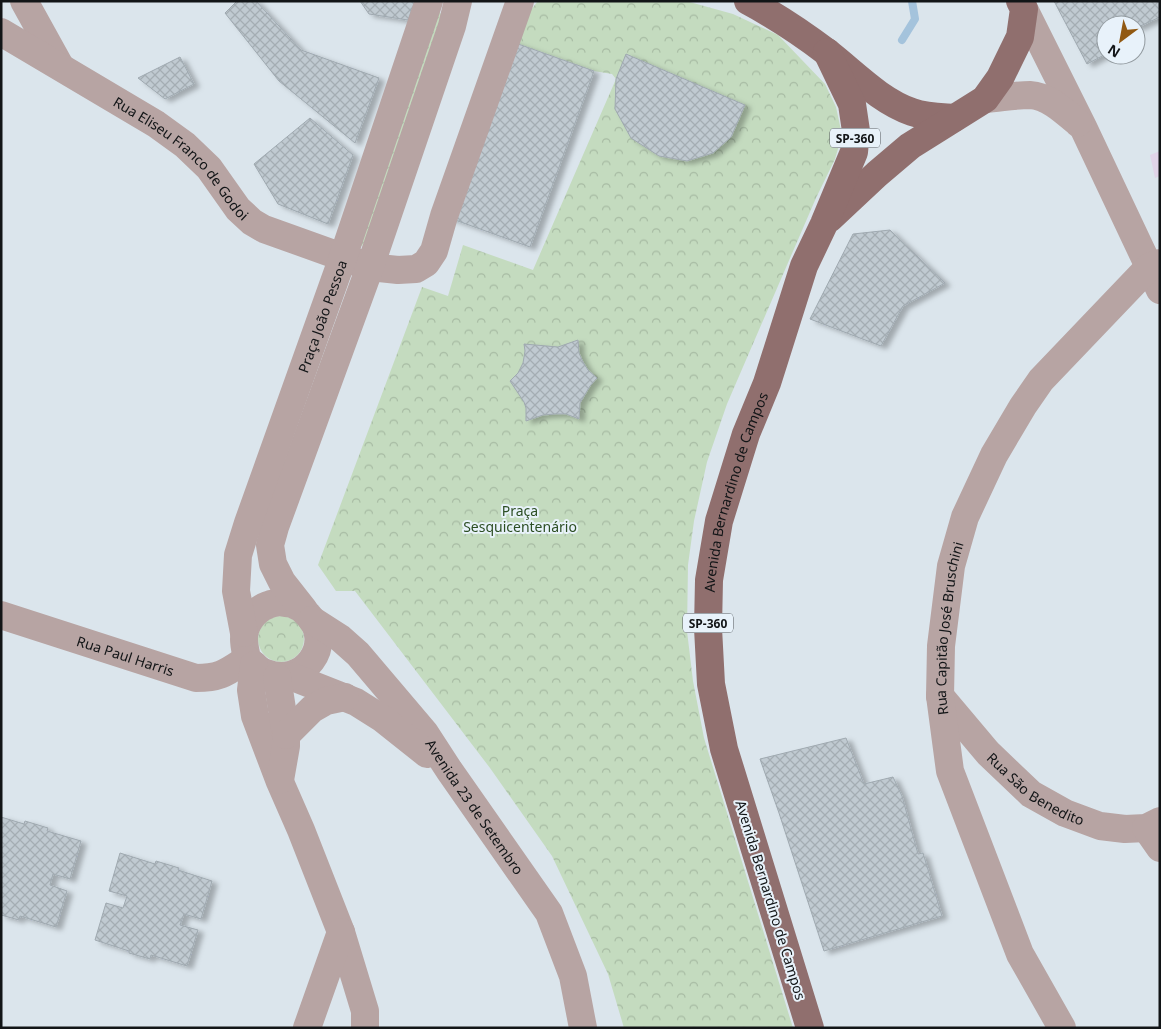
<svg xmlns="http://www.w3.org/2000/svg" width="1161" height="1029" viewBox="0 0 1161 1029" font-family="'Noto Sans',sans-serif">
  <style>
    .education { fill: #e0d4e8 }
    .grass { fill: url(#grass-dots) }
    .park { fill: url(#park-crowns) }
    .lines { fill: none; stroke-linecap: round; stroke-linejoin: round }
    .stream { stroke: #a4c3dc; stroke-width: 8 }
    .building { fill: url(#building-cross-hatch); stroke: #9fa9b0; filter: url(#shadow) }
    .minor { stroke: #b7a4a3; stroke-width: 28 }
    .major { stroke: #906f6e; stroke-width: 28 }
    .labels { text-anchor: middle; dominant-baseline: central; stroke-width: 4; stroke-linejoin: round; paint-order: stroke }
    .shield { fill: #e8f2fa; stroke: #52575b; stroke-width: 1 }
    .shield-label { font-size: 12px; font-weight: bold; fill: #121517 }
    .street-label { font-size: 14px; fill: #121517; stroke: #e8f2fa }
    .park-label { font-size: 14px; fill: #2c4e23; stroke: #e8f2fa }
  </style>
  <defs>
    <pattern id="grass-dots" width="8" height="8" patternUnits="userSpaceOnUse" patternTransform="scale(1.25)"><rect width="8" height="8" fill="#c4dbbf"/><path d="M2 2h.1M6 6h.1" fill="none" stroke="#a7bba3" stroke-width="1.8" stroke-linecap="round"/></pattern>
    <pattern id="park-crowns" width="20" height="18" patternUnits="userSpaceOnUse" patternTransform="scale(1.25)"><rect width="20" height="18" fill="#c4dbbf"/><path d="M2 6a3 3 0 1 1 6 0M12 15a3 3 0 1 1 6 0" fill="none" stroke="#a7bba3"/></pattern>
    <pattern id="building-cross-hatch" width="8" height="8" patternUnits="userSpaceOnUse" patternTransform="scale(1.25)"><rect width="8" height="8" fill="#c0cad1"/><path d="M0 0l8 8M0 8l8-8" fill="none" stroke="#a4adb3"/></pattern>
    <filter id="shadow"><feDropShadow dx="5.5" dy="3" stdDeviation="2.5" flood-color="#0004"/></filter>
  </defs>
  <rect width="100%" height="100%" fill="#dbe5ec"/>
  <path class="education" d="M1160 151V176L1155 178 1150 155Z"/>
  <path class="grass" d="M439 12 442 15 365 241 362 246H358Z"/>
  <path class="park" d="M538 1H686L733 14 778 35 825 84 836 107 842 135 835 159 816 198 727 404 707 462 694 521 688 565 687 631 693 681 704 738 793 1028H624L608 974 552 856 490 768 355 591H336L318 565 422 287 448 296 463 245 533 270 616 79 612 74 594 71 507 40Z
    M258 639a23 23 0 1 1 46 0a23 23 0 1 1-46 0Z"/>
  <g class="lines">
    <path class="stream" d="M902 40 915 19 912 1"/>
  </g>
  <path class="building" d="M237 1H256L301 50 379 78 355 143 279 81 225 13Z
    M360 1H415L408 20 369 14Z
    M1054 1H1160V17L1136 28V25L1133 24 1106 25V54L1087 64Z
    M507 40 594 71 530 247 444 216Z
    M626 54 745 105 731 137 713 153 687 161 659 156 631 138 615 109 616 79Z
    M180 57 194 84 165 99 138 78Z
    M310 118 353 155 328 224 278 204 254 164Z
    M890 230 945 283 903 306 881 346 810 319 853 234Z
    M578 340 579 353 583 362 588 370 597 378 590 386 580 403 579 419 566 414H555L543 415 526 421V408L524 402 510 381 518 373 523 363 525 351 524 344 558 347Z
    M846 738 864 784 893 777 902 796 918 854 923 853 942 916 824 951 779 813 760 759Z
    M1 817 24 824 25 821 48 828 47 831 81 841 70 879 53 874 50 885 67 891 56 927 20 916 19 920 1 915Z
    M120 853 155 864 156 861 179 868 178 870 212 881 201 919 184 914 180 925 198 930 187 966 151 955 150 959 129 953V951L95 940 106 903 123 908 127 896 109 891Z"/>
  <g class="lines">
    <g class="minor">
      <path d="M24 1 60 66"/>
      <path d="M1024 9 1083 127 1160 290"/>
      <path id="s1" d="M1 32 156 124 185 145 209 168 238 209 252 222 264 229 370 267 398 270 416 269 426 263 434 251 444 216 520 1"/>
      <path d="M985 99C1000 98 1015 95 1030 95 1048 96 1064 111 1078 123"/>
      <path d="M280 602C284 603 288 603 292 604 298 606 304 610 308 615 336 644 303 688 266 673 259 671 253 664 247 659 246 653 244 646 244 639 244 625 254 610 268 605 272 603 276 603 280 602Z"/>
      <path d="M304 610 282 582 273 564 270 545 275 527 370 267 452 26 458 1"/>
      <path id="s2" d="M1 615 196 678C221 678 227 672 247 659"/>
      <path id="s3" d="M312 620 340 638 358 654 425 733 449 770 549 913 573 976 583 1028"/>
      <path id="s4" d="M244 633 236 591 238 555 248 523 343 257 429 1"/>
      <path d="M254 665 251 690 255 716 280 782 301 830 341 932 365 1011V1028"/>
      <path d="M290 676 356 702 383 719 427 754"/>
      <path d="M277 677 286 735V746L280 780"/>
      <path id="s5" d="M940 696 988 753 1031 794 1065 813 1100 826 1125 829 1146 828 1160 821"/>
      <path d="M286 735 312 709 326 701 345 697"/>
      <path d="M1146 828 1160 848"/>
      <path d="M307 1028 341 932"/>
      <path id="s6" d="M1062 1028 1020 954 950 771 940 696 941 646 951 566 965 517 994 455 1023 406 1041 380 1149 267 1160 263"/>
    </g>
    <g class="major">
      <path d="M748 1C776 16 803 34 828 53 855 74 880 101 912 112 926 117 940 117 954 118"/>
      <path d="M830 218 877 174 910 146 985 99 1000 78 1020 37 1024 9 1020 1"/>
      <path id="s7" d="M810 1028 724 749 711 684 708 628 709 580 719 521 746 434 767 383 804 266 824 224 854 152 856 131 852 104 827 52"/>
    </g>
  </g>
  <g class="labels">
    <g class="shield">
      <rect x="830" y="128.5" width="50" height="19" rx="4"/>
      <rect x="683" y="613.5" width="50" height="19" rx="4"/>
    </g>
    <g class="shield-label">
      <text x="855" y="138">SP-360</text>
      <text x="708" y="623">SP-360</text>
    </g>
    <g class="street-label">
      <text stroke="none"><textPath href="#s1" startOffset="222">Rua Eliseu Franco de Godoi</textPath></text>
      <text stroke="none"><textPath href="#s4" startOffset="332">Praça João Pessoa</textPath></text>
      <text stroke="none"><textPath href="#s7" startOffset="554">Avenida Bernardino de Campos</textPath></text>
      <text stroke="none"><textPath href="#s6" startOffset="425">Rua Capitão José Bruschini</textPath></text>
      <text stroke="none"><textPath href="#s2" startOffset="131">Rua Paul Harris</textPath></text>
      <text stroke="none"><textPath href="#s5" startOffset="135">Rua São Benedito</textPath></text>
      <text stroke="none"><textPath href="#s3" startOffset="250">Avenida 23 de Setembro</textPath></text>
      <text transform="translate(771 900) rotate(73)">Avenida Bernardino de Campos</text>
    </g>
    <g class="park-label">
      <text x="520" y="510">Praça<tspan x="520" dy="16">Sesquicentenário</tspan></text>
    </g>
  </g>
  <rect width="1161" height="1029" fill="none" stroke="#121517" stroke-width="5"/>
  <g transform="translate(1121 40) rotate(212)"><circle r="24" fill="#e8f2fa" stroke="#929a9f"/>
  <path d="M0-4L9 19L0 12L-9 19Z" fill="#915912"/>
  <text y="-8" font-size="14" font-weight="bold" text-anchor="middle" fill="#121517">N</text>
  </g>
</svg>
